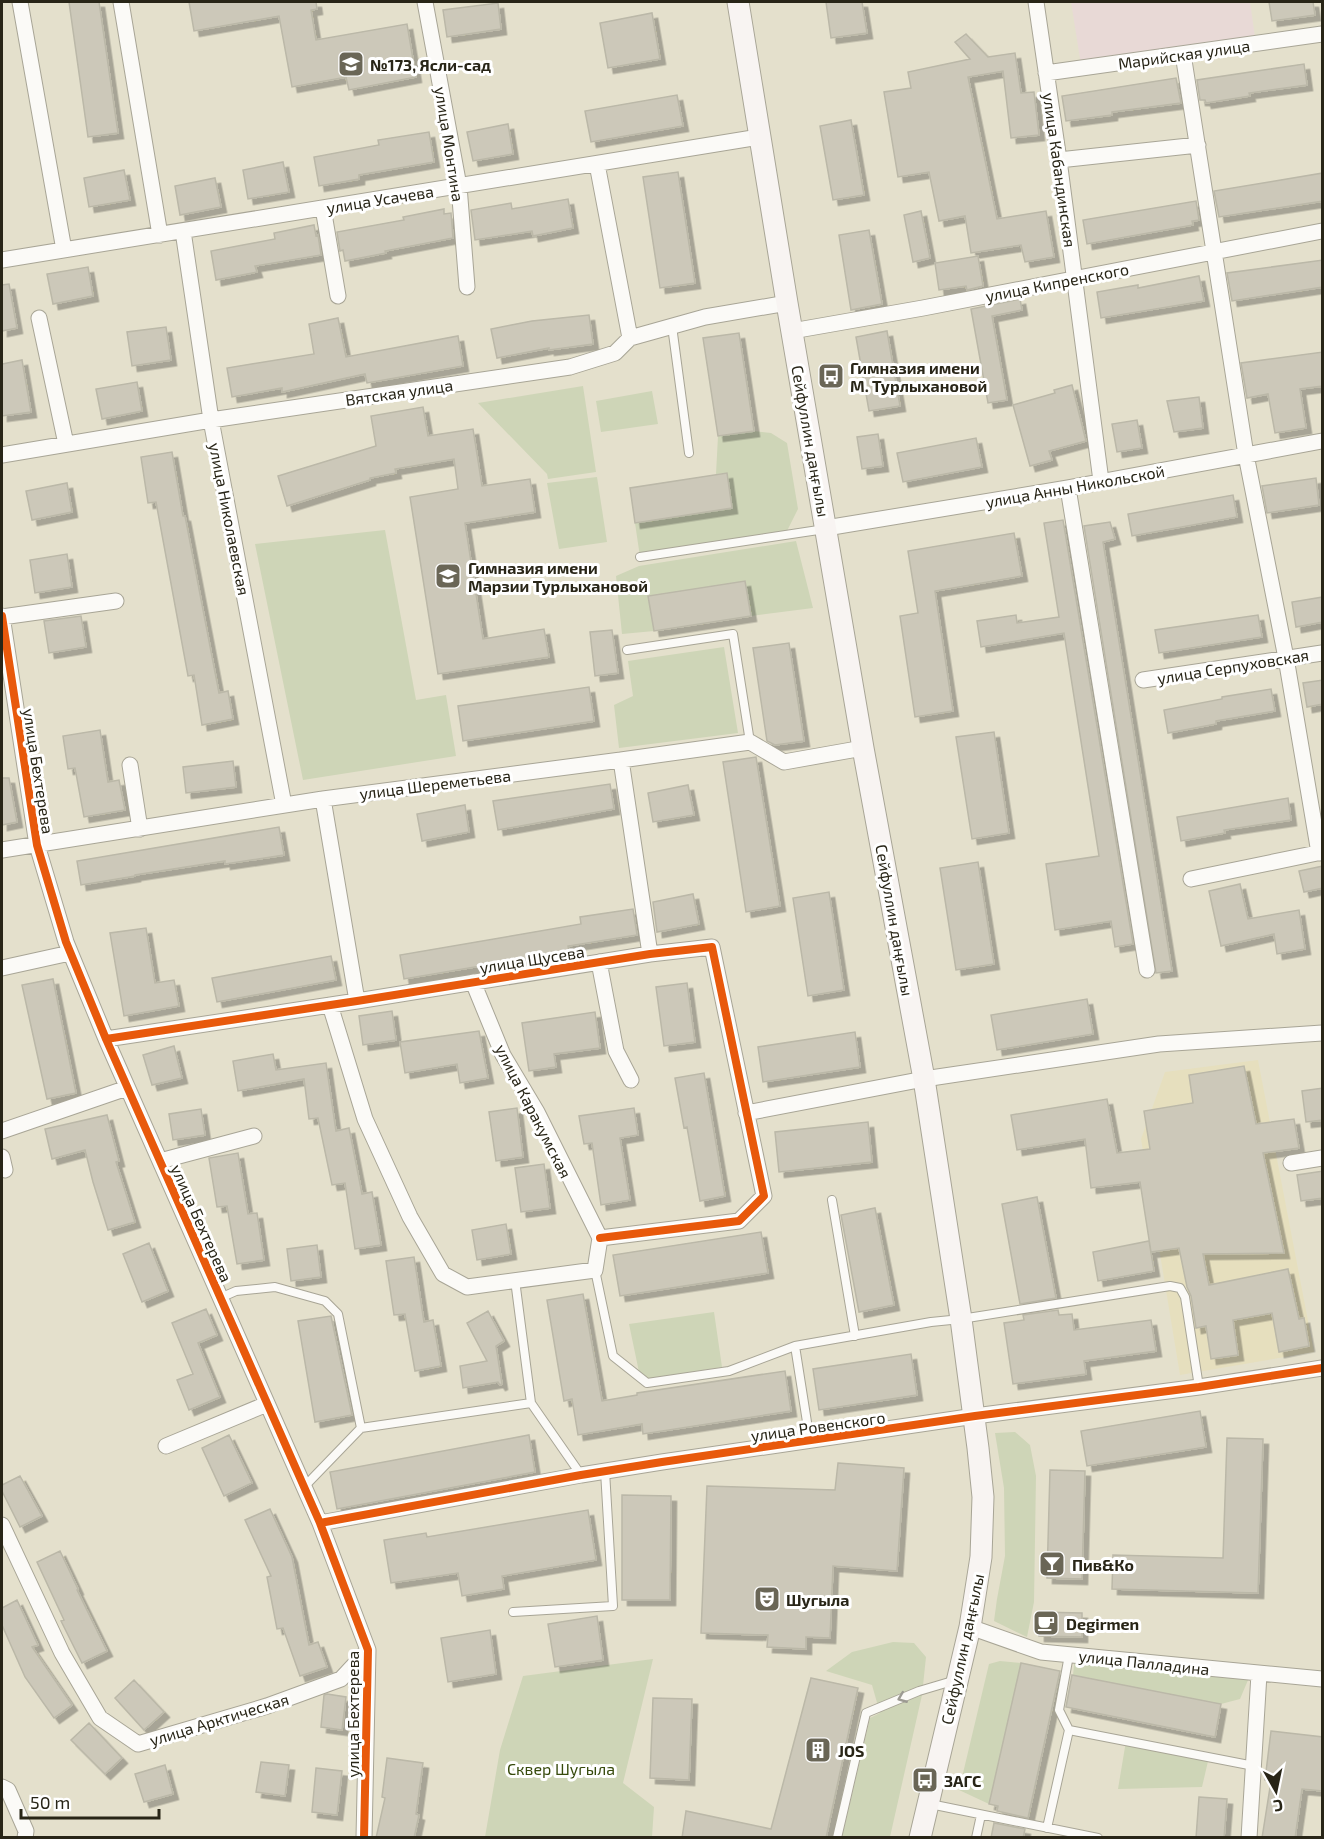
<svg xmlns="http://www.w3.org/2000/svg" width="1324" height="1839" viewBox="0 0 1324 1839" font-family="'Exo 2',sans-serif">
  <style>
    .built { fill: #e6dfbe }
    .education { fill: #e8d9d6 }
    .green { fill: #ced5b7 }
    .building { fill: #ccc8b9; stroke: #bbb8a8; stroke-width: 1.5; filter: url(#shadow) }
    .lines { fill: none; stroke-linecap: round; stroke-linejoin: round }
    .service-casing { stroke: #a8a596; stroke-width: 10 }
    .minor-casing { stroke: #a8a596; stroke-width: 17 }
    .secondary-casing { stroke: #a8a596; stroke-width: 23 }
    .service { stroke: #fbfaf7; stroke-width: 8 }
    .minor { stroke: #fbfaf7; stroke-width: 15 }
    .secondary { stroke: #f8f4f2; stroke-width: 21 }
    .cycleway-casing { stroke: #fff; stroke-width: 11 }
    .cycleway { stroke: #e8590c; stroke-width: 8 }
    .oneway { stroke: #9c9a92 }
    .labels { text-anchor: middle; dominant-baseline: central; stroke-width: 6; stroke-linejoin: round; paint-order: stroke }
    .street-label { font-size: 16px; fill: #282517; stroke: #fff }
    .poi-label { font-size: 16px; font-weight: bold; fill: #282517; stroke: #fff; text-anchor: start }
    .park-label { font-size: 16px; fill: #374a0c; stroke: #fff }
  </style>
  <defs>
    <filter id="shadow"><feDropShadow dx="5.5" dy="5.5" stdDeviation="0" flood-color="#0004"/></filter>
  </defs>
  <rect width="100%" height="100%" fill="#e4e0cc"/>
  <path class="built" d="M1258 1060 1314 1352 1180 1375 1141 1139 1165 1072Z"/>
  <path class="education" d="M1071 2H1250L1255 37 1081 65Z"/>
  <path class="green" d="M583 386 596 472 548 479 547 474 478 403Z
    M652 391 658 424 601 432 596 401Z
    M754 431 771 433 787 443 798 509 785 535 640 557 635 523 732 508 727 473 716 474 718 436Z
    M597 477 607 542 559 549 547 483Z
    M385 530 416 700 446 695 456 756 303 780 255 544Z
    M796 541 813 608 751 616 745 581 649 596 654 631 622 634 616 576 639 566Z
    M724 647 738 733 619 748 614 705 633 696 628 661Z
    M714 1312 722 1367 649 1379 642 1376 639 1372 629 1324Z
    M1015 1432 1030 1445 1036 1476 1034 1602 1027 1637 994 1621 997 1599 1005 1556 1004 1488 995 1433Z
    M893 1642 914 1643 926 1657 922 1695 890 1837H842L870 1718 880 1713 872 1685 826 1671 852 1652Z
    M1075 1655 1251 1673 1240 1699 1221 1704 1073 1675Z
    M653 1659 623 1783 654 1807 652 1837H485L500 1750 523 1676Z
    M1000 1661 1021 1663 989 1804 959 1790 989 1664Z
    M1126 1741 1209 1757 1202 1787 1118 1789Z"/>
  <path class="building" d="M69 2H99L118 133 88 137Z
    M189 2H316L317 9 311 10 316 40 407 24 416 77 349 90 346 77 292 87 279 16 194 31Z
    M826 2H862L867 33 831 38Z
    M1269 2H1313L1315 15 1272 21Z
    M498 3 501 29 447 37 443 10Z
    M652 13 660 59 608 68 600 23Z
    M966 34 988 57 1015 53 1021 93 1034 92 1039 135 1011 138 1003 71 968 77 997 219 1046 211 1054 257 1025 262 1021 245 971 253 965 216 939 221 929 172 898 177 884 92 911 88 908 72 970 59 955 42Z
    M1304 64 1307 85 1249 93 1250 96 1206 103 1205 100H1200L1197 80Z
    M1176 78 1181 103 1112 112V115L1066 121 1062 96Z
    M677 95 683 126 591 142 585 111Z
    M851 120 864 195 833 200 820 126Z
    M508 124 513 154 473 161 467 132Z
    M429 132 434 162 359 175V179L319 186 314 157 379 145 378 140Z
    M283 162 289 192 248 199 243 170Z
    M124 170 130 200 89 207 84 178Z
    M678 172 695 283 660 288 643 177Z
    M1323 173V201L1219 217 1214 191Z
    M215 178 221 207 180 215 175 186Z
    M568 199 573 228 533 236 532 231 475 240 471 210 511 203 512 209Z
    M1196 201 1199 220 1192 221 1193 225 1087 244 1083 220Z
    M444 209V214L451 213 453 238 385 251 386 253 345 261 343 250 340 251 337 232 404 220 403 217Z
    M921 211 930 258 913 262 904 215Z
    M314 225 316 236 318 235 321 255 255 266 257 272 216 280 211 251 275 239 274 233Z
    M869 230 882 304 851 310 839 235Z
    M978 256 983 286 967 290 966 286 939 290 935 263Z
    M1323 260V287L1232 301 1227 273Z
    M88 267 93 296 53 304 47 274Z
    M1199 276 1204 301 1101 318 1097 292 1138 285V288Z
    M9 284 17 328 2 331V285Z
    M1020 299 1022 310 992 316 1007 400 988 403 971 309Z
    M589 315 593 344 549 350V348L497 358 491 329 532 321Z
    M338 318 346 357 458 336 463 366 367 383 365 374 282 392V388L232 397 227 368 314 354 309 324Z
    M166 327 171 360 132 366 127 332Z
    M887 331 900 406 869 411 856 337Z
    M739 333 754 431 718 436 703 338Z
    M1323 352V386L1300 389 1306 428 1275 433 1268 394 1247 398 1241 363Z
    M22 360 31 412 2 416V364Z
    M137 382 142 411 102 419 96 389Z
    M1072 385 1086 441 1049 451 1052 460 1030 466 1013 405 1055 393 1054 390Z
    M1199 397 1203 428 1174 432 1167 401Z
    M423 407 428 436 473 429 482 486 530 479 535 512 465 523 483 639 544 629 549 657 438 674 410 497 458 489 454 459 395 469 396 473 370 478V480L287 506 278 476 376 446 371 416Z
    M1137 420 1142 448 1117 452 1112 424Z
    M878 434 883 466 862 469 857 437Z
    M976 438 982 467 903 482 897 453Z
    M172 452 183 516H185L219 693 228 691 233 719 202 725 194 675 188 676 156 502 148 503 141 457Z
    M727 473 732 508 635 523 630 488Z
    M1316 478 1319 505 1267 513 1262 486Z
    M67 483 72 512 32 520 26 491Z
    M1233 495 1237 517 1132 536 1128 514Z
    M1063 520 1133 944 1115 947 1111 921 1055 930 1046 864 1099 856 1064 633 981 647 977 621 1016 615 1017 623 1059 617 1044 523Z
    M1110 522 1115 539 1103 542 1172 971 1156 973 1084 526Z
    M1014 533 1022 576 935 591 953 711 915 717 900 616 918 613 908 551Z
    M67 554 72 587 35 593 30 560Z
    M745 581 751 616 654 631 648 596Z
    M1323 597V622L1296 627 1292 602Z
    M1258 615 1262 637 1159 653 1155 630Z
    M81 616 86 647 49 653 44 621Z
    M612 630 618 673 595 676 590 632Z
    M789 643 804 741 775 745 767 741 753 648Z
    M1323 680V704L1307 707 1303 683Z
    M589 687 594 721 463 741 458 706Z
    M1271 689 1275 711 1216 721V724L1168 733 1164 710 1222 699V697Z
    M100 730 108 782 119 780 125 810 84 817 75 768 68 769 63 736Z
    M994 732 1009 833 972 839 956 737Z
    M756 757 780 906 746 912 723 762Z
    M233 761 236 787 186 793 183 767Z
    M2 778H9L17 822 2 825Z
    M610 784 614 809 498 830 493 801Z
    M688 785 694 815 653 822 648 793Z
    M1288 798 1291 820 1224 830 1225 833 1181 841 1177 817Z
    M465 805 469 832 422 841 417 814Z
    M279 827 284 855 225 864V861L135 875V876L81 885 77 861Z
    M978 862 994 964 956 970 940 868Z
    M1323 866V888L1304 892 1299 871Z
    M1240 884 1248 919 1299 910 1305 949 1277 954 1274 934 1221 946 1209 891Z
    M829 892 844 990 808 996 793 898Z
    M693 894 699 924 657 932 653 902Z
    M633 909 637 935 568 946 569 951 404 979 400 955 581 924 580 917Z
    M146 928 155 983 174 980 179 1006 124 1016 110 933Z
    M331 956 336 980 217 1002 212 978Z
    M53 979 76 1093 47 1099 22 985Z
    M687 983 695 1042 664 1046 656 987Z
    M1087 999 1093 1034 997 1050 991 1015Z
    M392 1011 396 1040 363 1045 359 1016Z
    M595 1012 600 1048 554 1054 556 1067 529 1071 522 1023Z
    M479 1031 488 1078 460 1083 457 1064 405 1073 400 1042Z
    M855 1032 860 1067 763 1082 758 1047Z
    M174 1046 182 1078 152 1085 143 1055Z
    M273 1054 276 1070 326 1063 336 1131 349 1128 362 1194 372 1192 381 1245 355 1249 345 1183 332 1185 318 1118 309 1119 304 1079 238 1091 233 1061Z
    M1244 1066 1256 1124 1294 1119 1299 1148 1263 1153 1284 1253 1203 1254 1209 1285 1288 1269 1299 1319 1304 1318 1309 1346 1279 1352 1272 1313 1233 1320 1238 1355 1211 1359 1206 1326 1196 1328 1191 1296 1187 1287 1179 1248 1151 1252 1140 1182 1091 1188 1085 1139 1017 1150 1011 1115 1107 1099 1117 1153 1150 1149 1144 1111 1193 1103 1189 1075Z
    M704 1073 725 1196 700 1201 687 1127 684 1128 675 1078Z
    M1323 1088V1120L1306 1122 1302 1091Z
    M517 1108 523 1157 496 1161 489 1112Z
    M634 1108 638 1135 620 1138 630 1200 601 1205 592 1143 584 1144 579 1116Z
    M201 1109 205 1135 173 1140 169 1114Z
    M107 1115 119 1161 116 1162 135 1222 108 1230 93 1182 85 1150 52 1159 45 1129Z
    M868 1122 872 1162 779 1172 775 1132Z
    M238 1153 248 1214 257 1213 264 1260 237 1264 227 1206 217 1207 209 1158Z
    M544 1164 550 1208 521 1212 515 1168Z
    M1323 1171V1198L1301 1201 1297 1175Z
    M1037 1197 1056 1298 1020 1304 1002 1204Z
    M875 1208 894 1305 859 1312 841 1215Z
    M506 1224 511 1254 477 1260 472 1230Z
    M761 1232 768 1273 620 1296 613 1255Z
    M1149 1241 1154 1271 1098 1281 1093 1252Z
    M149 1243 168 1291 142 1302 123 1254Z
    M317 1245 321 1277 291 1281 287 1249Z
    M414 1257 424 1322 433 1320 441 1366 415 1371 405 1314 394 1315 386 1261Z
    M583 1294 602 1401 637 1395V1393L785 1371 791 1411 643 1434 642 1424 578 1435 572 1399 564 1401 547 1300Z
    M206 1309 217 1335 198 1343 220 1397 189 1410 177 1380 193 1374 172 1323Z
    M1058 1310 1059 1315 1072 1314 1074 1330 1151 1320 1156 1351 1084 1361 1086 1374 1013 1384 1004 1323 1024 1320 1023 1315Z
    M488 1311 504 1341 496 1346 502 1384 500 1385 498 1382 463 1388 460 1366 487 1361 467 1323Z
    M331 1316 352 1415 315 1422 298 1321Z
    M911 1354 917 1395 819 1410 813 1369Z
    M1200 1411 1206 1447 1087 1466 1081 1431Z
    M229 1435 252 1483 224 1496 202 1448Z
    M529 1435 535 1472 337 1509 330 1472Z
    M1227 1438 1263 1439 1258 1593 1112 1589 1113 1555 1223 1558Z
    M838 1463 904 1468 897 1571 833 1566 830 1638 806 1637V1649L767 1647 768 1635 701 1633 707 1486 835 1490Z
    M1050 1470 1085 1471 1082 1579 1047 1578Z
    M20 1476 42 1516 20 1527 2 1491V1485Z
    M622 1495 671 1496 670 1600H622Z
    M270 1509 292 1557 309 1645 318 1642 327 1667 300 1676 283 1628 277 1629 267 1577 271 1576 245 1520Z
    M588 1510 596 1560 502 1576 504 1589 462 1596 458 1573 391 1583 384 1540 426 1533 427 1537Z
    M60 1551 78 1589 77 1590 107 1651 82 1663 61 1621 64 1620 37 1562Z
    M17 1600 38 1645 32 1647 72 1705 54 1718 25 1677 2 1625V1608Z
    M1039 1612 1082 1613V1637L1039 1636Z
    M597 1616 603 1660 555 1667 548 1624Z
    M490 1630 496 1674 448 1682 441 1638Z
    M1021 1663 1060 1671 1028 1818 997 1811 998 1806 989 1804Z
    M1072 1675 1221 1704 1215 1737 1066 1707Z
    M811 1678 858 1688 826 1838H682L686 1811 771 1829Z
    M134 1680 164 1712 144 1730 115 1698Z
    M327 1694 346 1697 342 1730 321 1727 324 1695Z
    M653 1698 692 1699 689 1780 650 1778Z
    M89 1723 122 1758 105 1774 71 1740Z
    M1271 1731 1323 1737V1791L1302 1789 1295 1838H1262L1271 1781 1265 1780Z
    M387 1758 423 1763 416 1814 419 1815 414 1838H376L385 1798 382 1797Z
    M261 1762 289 1765 285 1796 256 1792Z
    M165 1765 173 1794 144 1802 135 1774Z
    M316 1768 342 1771 337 1815 312 1812Z
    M1199 1797 1227 1799 1224 1838H1196Z
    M994 1823 1025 1829 1023 1838H991Z"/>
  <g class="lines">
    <g class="service-casing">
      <path id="service" d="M672 326 689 453
        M640 557 825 529
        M627 650 733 634 750 742
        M832 1200 855 1336
        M595 1270 613 1356 647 1383 729 1371 795 1346 931 1322 961 1319 1170 1286 1180 1288 1185 1297 1199 1387
        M515 1280 531 1403
        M220 1298 236 1291 275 1287 325 1301 338 1314 361 1428 304 1487
        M795 1346 810 1441
        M361 1428 531 1403 581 1475
        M513 1612 613 1606 605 1471
        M1069 1730 1254 1766
        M930 1804 1098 1838
        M1047 1828 1069 1730 1059 1710 1069 1655
        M837 1838 866 1713 919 1691 956 1680
        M976 1838 981 1815"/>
    </g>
    <g class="minor-casing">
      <path id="minor" d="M20 2 64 250
        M121 2 160 235
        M425 2 459 186 467 287
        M1036 2 1059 160 1101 481
        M1183 54 1246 455 1286 658 1319 853
        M1046 73 1322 34
        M1059 160 1198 145
        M597 164 630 338
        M323 208 338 296
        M183 231 211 420 284 805
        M2 260 759 137
        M39 318 66 444
        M792 331 923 308 1322 231
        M2 455 211 420 570 367 615 353 630 338 705 317 787 303
        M1068 488 1147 970
        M826 528 1068 488 1322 441
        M2 616 37 845 66 942 106 1039 320 1523 368 1650 364 1838
        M2 617 116 601
        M1143 680 1322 653
        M621 760 650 954
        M130 765 140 829
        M323 799 357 1001
        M2 850 323 799 621 760 750 742 784 762 863 748
        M1191 879 1322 852
        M599 962 616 1051 631 1080
        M2 968 70 953
        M473 982 503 1055 537 1112 600 1238
        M330 1005 365 1119 410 1217 443 1274 467 1287 595 1270 600 1238
        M106 1039 357 1001 650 954 712 947 764 1196 739 1221 600 1238
        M746 1113 924 1079 1159 1044 1322 1033
        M2 1131 127 1088
        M2 1157 5 1170
        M160 1161 254 1136
        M1291 1163 1322 1158
        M166 1446 267 1404
        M320 1523 581 1475 662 1462 975 1416 1199 1387 1322 1368
        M2 1525 62 1653 100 1718 138 1744 267 1706 341 1679 368 1650
        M970 1627 1041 1652 1322 1679
        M2 1787 8 1790 26 1831 25 1838
        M1249 1838 1259 1674"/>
    </g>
    <g class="secondary-casing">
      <path id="secondary" d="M738 2 787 303 863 748 924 1079 961 1319 978 1448 983 1497 981 1557 970 1627 920 1838"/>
    </g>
    <use href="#service" class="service"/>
    <use href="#minor" class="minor"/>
    <use href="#secondary" class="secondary"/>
    <g class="cycleway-casing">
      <path id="cycleway" d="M2 616 37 845 66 942 106 1039 320 1523 368 1650 364 1838
        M106 1039 357 1001 650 954 712 947 764 1196 739 1221 600 1238
        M320 1523 581 1475 662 1462 975 1416 1199 1387 1322 1368"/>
    </g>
    <use href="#cycleway" class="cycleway"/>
  </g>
  <defs><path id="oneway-chevron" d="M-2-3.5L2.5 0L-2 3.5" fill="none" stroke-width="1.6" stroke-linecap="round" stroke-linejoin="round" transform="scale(1.5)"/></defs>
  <use class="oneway" href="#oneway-chevron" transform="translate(902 1698) rotate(158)"/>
  <defs>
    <g id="school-square" transform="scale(1.35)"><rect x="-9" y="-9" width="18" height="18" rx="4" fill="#6a6656" stroke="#fff"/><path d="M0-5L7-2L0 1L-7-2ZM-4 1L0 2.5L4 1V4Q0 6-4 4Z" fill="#fff"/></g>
    <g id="bus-square" transform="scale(1.35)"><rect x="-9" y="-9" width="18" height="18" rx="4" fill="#6a6656" stroke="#fff"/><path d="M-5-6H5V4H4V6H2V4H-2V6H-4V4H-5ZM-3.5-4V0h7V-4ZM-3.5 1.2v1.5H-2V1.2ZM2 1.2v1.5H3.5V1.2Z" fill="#fff"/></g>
    <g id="bar-square" transform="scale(1.35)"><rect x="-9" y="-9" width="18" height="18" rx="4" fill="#6a6656" stroke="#fff"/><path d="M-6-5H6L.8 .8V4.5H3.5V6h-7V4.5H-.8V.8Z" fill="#fff"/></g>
    <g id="theatre-square" transform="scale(1.35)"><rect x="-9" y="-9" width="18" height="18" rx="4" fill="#6a6656" stroke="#fff"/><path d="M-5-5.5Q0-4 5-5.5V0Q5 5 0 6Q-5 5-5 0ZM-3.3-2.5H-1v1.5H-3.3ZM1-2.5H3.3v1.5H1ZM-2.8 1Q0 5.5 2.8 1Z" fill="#fff"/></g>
    <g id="cafe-square" transform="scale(1.35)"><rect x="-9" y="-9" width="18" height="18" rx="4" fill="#6a6656" stroke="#fff"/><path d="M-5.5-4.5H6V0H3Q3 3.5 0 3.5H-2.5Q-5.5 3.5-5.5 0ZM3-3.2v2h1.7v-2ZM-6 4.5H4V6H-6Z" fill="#fff"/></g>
    <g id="building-square" transform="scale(1.35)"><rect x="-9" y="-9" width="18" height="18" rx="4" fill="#6a6656" stroke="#fff"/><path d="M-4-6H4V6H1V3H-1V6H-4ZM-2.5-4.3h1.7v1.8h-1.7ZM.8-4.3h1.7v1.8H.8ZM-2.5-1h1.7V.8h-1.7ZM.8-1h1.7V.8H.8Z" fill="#fff"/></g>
  </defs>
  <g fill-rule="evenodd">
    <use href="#school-square" x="351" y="64"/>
    <use href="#bus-square" x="831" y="376"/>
    <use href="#school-square" x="448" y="576"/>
    <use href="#bar-square" x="1052" y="1564"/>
    <use href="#theatre-square" x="767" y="1599"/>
    <use href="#cafe-square" x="1046" y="1623"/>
    <use href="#building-square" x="818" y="1750"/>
    <use href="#bus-square" x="925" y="1780"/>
  </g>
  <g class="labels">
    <g class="street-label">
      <text transform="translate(1184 54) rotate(-8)">Марийская улица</text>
      <text transform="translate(450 144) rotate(81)">улица Монтина</text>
      <text transform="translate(1060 170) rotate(82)">улица Кабандинская</text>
      <text transform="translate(380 199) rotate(-9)">улица Усачева</text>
      <text transform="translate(1057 282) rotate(-11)">улица Кипренского</text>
      <text transform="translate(399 392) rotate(-8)">Вятская улица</text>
      <text transform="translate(811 441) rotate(80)">Сейфуллин даңғылы</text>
      <text transform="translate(1075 486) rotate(-10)">улица Анны Никольской</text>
      <text transform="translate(230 519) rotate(79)">улица Николаевская</text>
      <text transform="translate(1233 666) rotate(-9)">улица Серпуховская</text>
      <text transform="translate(39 771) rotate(81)">улица Бехтерева</text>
      <text transform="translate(435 784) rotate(-7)">улица Шереметьева</text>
      <text transform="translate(895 920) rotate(80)">Сейфуллин даңғылы</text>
      <text transform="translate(532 959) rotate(-9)">улица Щусева</text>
      <text transform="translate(534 1111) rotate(63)">улица Каракумская</text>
      <text transform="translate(202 1223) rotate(66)">улица Бехтерева</text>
      <text transform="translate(818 1426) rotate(-8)">улица Ровенского</text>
      <text transform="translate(962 1649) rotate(-78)">Сейфуллин даңғылы</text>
      <text transform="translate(1144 1662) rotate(6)">улица Палладина</text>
      <text transform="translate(352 1714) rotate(-90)">улица Бехтерева</text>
      <text transform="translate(219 1719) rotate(-17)">улица Арктическая</text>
    </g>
    <g class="poi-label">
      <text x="370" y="64">№173, Ясли-сад</text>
      <text x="850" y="367">Гимназия имени<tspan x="850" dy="18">М. Турлыхановой</tspan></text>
      <text x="468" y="567">Гимназия имени<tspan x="468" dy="18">Марзии Турлыхановой</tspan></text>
      <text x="1072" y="1564">Пив&amp;Ко</text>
      <text x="786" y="1599">Шугыла</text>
      <text x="1066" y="1623">Degirmen</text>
      <text x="838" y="1750">JOS</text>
      <text x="944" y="1780">ЗАГС</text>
    </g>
    <g class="park-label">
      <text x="561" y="1768">Сквер Шугыла</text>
    </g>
  </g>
  <rect width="1324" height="1839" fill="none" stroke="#282517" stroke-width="6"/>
  <g transform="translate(1276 1791) rotate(171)" stroke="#ffffff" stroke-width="4.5" paint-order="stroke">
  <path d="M0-4.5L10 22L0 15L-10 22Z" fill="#282517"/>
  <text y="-9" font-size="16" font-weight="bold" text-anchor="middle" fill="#282517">С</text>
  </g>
  <path d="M21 1809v9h138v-9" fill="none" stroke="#282517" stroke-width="3"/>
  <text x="30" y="1809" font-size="18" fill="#282517" stroke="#ffffff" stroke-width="4.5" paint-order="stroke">50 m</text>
</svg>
